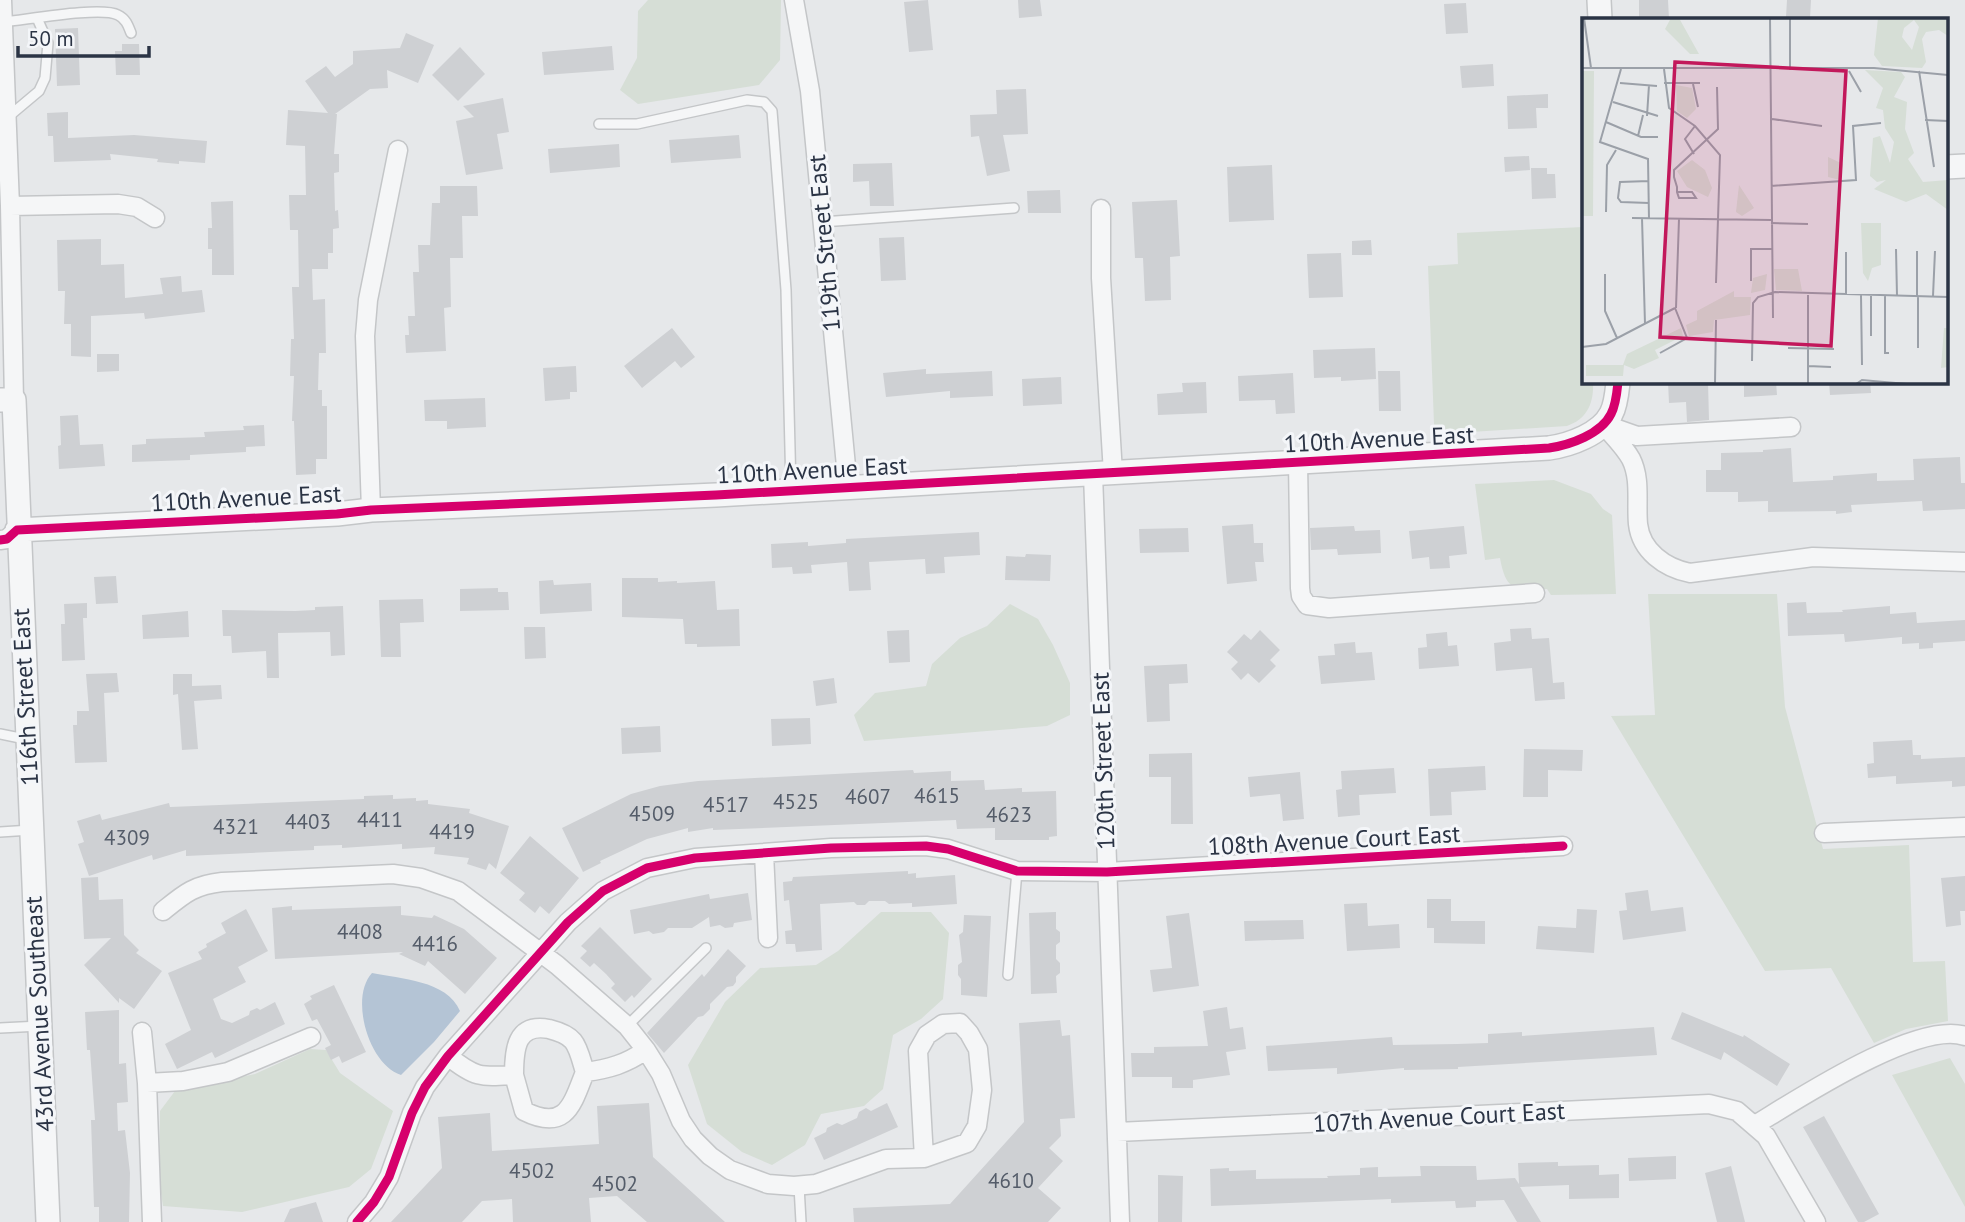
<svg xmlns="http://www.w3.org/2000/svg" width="1965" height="1222" viewBox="0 0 1965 1222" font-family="'PT Sans',sans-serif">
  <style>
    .green { fill: #d6ded6 }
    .water { fill: #b4c4d5 }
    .building { fill: #ced0d3 }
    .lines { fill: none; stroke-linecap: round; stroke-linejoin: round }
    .service-casing { stroke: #c4c6c8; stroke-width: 12 }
    .minor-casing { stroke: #c4c6c8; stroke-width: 21 }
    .tertiary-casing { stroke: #c4c6c8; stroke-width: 26 }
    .service { stroke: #f5f6f7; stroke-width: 9 }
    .minor { stroke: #f5f6f7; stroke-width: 18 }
    .tertiary { stroke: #f5f6f7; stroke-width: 23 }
    .cycleway-casing { stroke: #f4f6f9; stroke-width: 13 }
    .cycleway { stroke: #d6006c; stroke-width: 9 }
    .labels { text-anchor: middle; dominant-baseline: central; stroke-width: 6; stroke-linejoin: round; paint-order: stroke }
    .number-label { font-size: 21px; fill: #545c69 }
    .street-label { font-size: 24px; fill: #2b3445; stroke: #f4f6f9 }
    .inset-road { fill: none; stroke: #9ba0a8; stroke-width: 2 }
    .view { fill: #c2185b; fill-opacity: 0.15; stroke: #c2185b; stroke-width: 3.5 }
    .inset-edge { fill: none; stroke: #2b3445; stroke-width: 3.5 }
  </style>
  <rect width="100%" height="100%" fill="#e6e8ea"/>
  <path class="green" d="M648 0H781L780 60 759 85 638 104 620 90 637 58 638 11Z
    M1583 227 1584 382H1593C1594 402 1588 419 1567 426L1439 434 1434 424 1428 266 1458 264 1457 233Z
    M1554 480 1591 494 1603 509 1612 515 1616 594 1551 595 1547 589C1516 591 1506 592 1500 558L1485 560 1475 484Z
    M1648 594H1777L1785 707 1823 849 1909 845 1913 962 1945 961 1948 1021 1906 1029 1874 1043 1831 968 1765 971 1611 716 1655 715Z
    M1010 604 1038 619 1053 645 1070 683V715L1047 726 864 741 854 715 875 693 926 686 932 664 960 638 987 626Z
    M881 912H931L949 933 943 999 921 1019 893 1035 883 1089 864 1106 821 1114 805 1145 772 1165 742 1152 707 1124 688 1065 725 1002 760 968 816 965 838 951Z
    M310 1049 326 1050 340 1073 393 1111 371 1169 349 1187 242 1212 163 1206 159 1179 160 1111 175 1091 255 1074Z
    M1950 1058 1965 1084V1207L1892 1075Z"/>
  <path class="water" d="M372 973C400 979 447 980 460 1011L434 1042 401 1075C369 1065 349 998 372 973Z"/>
  <path class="building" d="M928 0 933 50 909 52 904 2Z
    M1018 0H1040L1042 16 1019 18Z
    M1639 0H1668L1669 19H1639Z
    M1787 0H1811L1810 18 1786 17Z
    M1466 3 1468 33 1446 34 1444 4Z
    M78 28 80 85 57 86 55 29Z
    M406 33 434 45 418 83 387 70 388 88 370 89 335 114H337L334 154H339V172L334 173 335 211 338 210 339 228 333 229V253H328V269H312L313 300 325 299 326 353H319L318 390H322V406H327V459H316V474L296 475 294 421H292L294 376H290L291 339H294L292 287H299L298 230H290L289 195H306L305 146 286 145 288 110 328 113 305 81 326 66 335 77 353 64V51L400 48Z
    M122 44H139L140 75H116L115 51H122Z
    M612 46 614 70 544 75 542 52Z
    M460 47 485 74 458 101 432 75Z
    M1493 64 1494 86 1462 88 1460 66Z
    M1026 89 1028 134 1003 135 1010 171 987 176 979 136 971 137 970 115 997 114 996 90Z
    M1548 94V108H1536L1537 128 1508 129 1507 96Z
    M503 98 509 132 497 134 503 169 466 175 456 121 474 117 463 106Z
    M68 112V138L134 135 207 141 205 163 179 161V164L157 162 158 159 110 154 111 160 54 162 53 136H48L47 113Z
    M739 135 741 158 671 163 669 140Z
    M619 144 620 167 550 173 548 149Z
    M1529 156 1530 170 1505 172 1504 157Z
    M892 163 894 206H870L869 181 853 182V164Z
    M1272 165 1274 220 1229 222 1227 167Z
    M1531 168H1547V174H1555L1556 198 1532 199Z
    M440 186H477L478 216H462L463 258H450L451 307 444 308 446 351 406 353 405 335H409L408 316H415L413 272H419L418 245H430L432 203H440Z
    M1060 190 1061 213H1028L1027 191Z
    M1177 200 1180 256 1170 257 1171 300 1145 301 1143 258H1135L1132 202Z
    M233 201 234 275H212V249H208V228H212L211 202Z
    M904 237 906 280 881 281 879 238Z
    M101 239V265L124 264 125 298 163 294 160 278 181 276 182 292 202 290 205 312 145 319 144 313 91 316V357L71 356V324H64L65 291H58L57 240Z
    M1371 240 1372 255H1352V241Z
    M1341 253 1343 297 1309 298 1307 254Z
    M672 328 695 357 681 368 675 361 642 388 624 366Z
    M1375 348 1376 379 1341 381V377L1314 378 1313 350Z
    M97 354H119V371L97 372Z
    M576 366 577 392H570V399L545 401 543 368Z
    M926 369V374L992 371 993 396 950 398V391L886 397 883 373Z
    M1378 371H1400L1401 411H1379Z
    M1293 373 1295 413 1276 414 1275 400 1239 401 1238 376Z
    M1061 377 1062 404 1023 406 1022 379Z
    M1206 382 1207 413 1158 415 1157 394 1183 392 1182 383Z
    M1668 382H1708L1709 420 1687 422 1686 402 1669 403Z
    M1744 382H1776L1777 395 1744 397Z
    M1829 382H1870L1871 393 1830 395Z
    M485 398 486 427 447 429V421H425L424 400Z
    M78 415 80 445 103 444 105 466 59 469 58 446 61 445 60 416Z
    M264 425 265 446 246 447V452L190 455V460L132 462V445L146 444V439L205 437 204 432 244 430 243 426Z
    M1791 448 1793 482 1833 480V476L1877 473V481L1914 480 1913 459 1960 457 1961 483H1965V509L1923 511 1922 501 1851 505 1852 512 1836 514V511L1768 512V501L1738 502V492H1706V470H1721V453L1763 452V450Z
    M1253 524 1254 543H1263V552L1264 562H1255L1257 581 1227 584 1222 526Z
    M1354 526 1355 531 1380 530 1381 553 1338 555 1337 549 1311 550 1310 528Z
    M1464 526 1467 554 1449 556 1450 568 1430 569 1429 557 1412 559 1409 531Z
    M1188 528 1189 552 1140 553 1139 529Z
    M979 532 980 555 944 557 945 573 926 574 925 559 869 562 871 590 849 591 847 562 811 565 812 573 793 574 792 567 772 568 771 544 808 542V546L846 543V539Z
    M1026 554 1051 555 1050 581 1005 580 1006 556 1025 557Z
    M116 576 118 603 96 604 94 577Z
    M622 578H658V582L677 581V583L715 581 717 610 739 609 740 646 697 647V644H685L683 619 622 617Z
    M553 580 554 585 591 583 592 611 540 614 539 581Z
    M498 588V592H508L509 610 460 611V589Z
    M423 599 424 622 400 623 401 657H381L379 600Z
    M1806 602 1807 613 1843 612 1842 610 1890 606V614L1916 612 1917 623 1965 620V641L1933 643V648L1919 649V643L1902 644V637L1845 642 1844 634 1788 636 1787 603Z
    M87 603V618H83L85 660 62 661 61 624H65L64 604Z
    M343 606 345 655 331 656 330 632 278 633 279 678H267L266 651 232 653 231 636H223L222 610 295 611 315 610V607Z
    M188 611 189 637 143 639 142 615Z
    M524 627H545L546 658 525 659Z
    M1531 628 1532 639 1549 638 1553 683 1564 682 1565 699 1535 701 1532 668 1496 671 1494 643 1511 641 1510 629Z
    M909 630 910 662 889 663 887 631Z
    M1260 630 1280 650 1270 660 1276 666 1259 683 1248 673 1241 680 1231 669 1238 662 1227 652 1244 634 1251 640Z
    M1447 632 1448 646 1457 645 1459 666 1419 669 1418 648 1427 647 1426 634Z
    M1355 642 1356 653 1372 652 1375 680 1321 684 1318 656 1335 655 1334 644Z
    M1187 664 1188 683 1169 684 1170 721 1147 722 1144 666Z
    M117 673 119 692 104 693 107 762 75 763 73 725H77V711H89L86 674Z
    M173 674H192V686L221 685 222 699 194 701 198 749 182 750 178 694 173 695Z
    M834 678 837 703 816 706 813 681Z
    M810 718 811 744 772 746 771 719Z
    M660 726 661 752 622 754 621 728Z
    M1912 740 1913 755H1921V759L1965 757V786L1952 787V781L1896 784V776L1868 778 1867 764 1874 763 1873 742Z
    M1524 749 1583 750 1582 771 1548 770V797H1523Z
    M1192 753 1193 824H1171V777H1149V754Z
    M1485 766 1486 790 1451 792 1452 815 1430 816 1428 769Z
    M1394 768 1396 793 1359 795 1360 815 1338 817 1336 790 1342 789 1341 771Z
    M913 770 914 773 951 771V781L984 780 985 790 1022 788V792L1056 791 1057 836 1049 837V840H995V828L957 829 956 820 713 830V828L688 832V828L647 839 600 861 601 863 583 872 562 828 631 794 660 786 698 781Z
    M1300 772 1304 819 1283 821 1280 794 1250 797 1248 777Z
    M393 795V799L416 798V801L428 800V804L470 809 469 813 509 826 496 869 489 863 486 870 467 864 469 858 434 854 435 847 402 849V844L342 848V845L314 846V850L186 856V850L153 860 152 855 89 876 78 844 84 842 77 821 100 814 102 820 169 803 170 807 364 799V796Z
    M530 836 579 878 549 914 540 906 535 913 519 900 525 893 500 873Z
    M908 871V874L916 873V878L955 875 957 904 912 907V903L889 904 885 901H869L865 905H857L854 902 820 904 822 950 796 952 795 944H786L785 931 792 930 789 900 784 901 783 882 792 881 793 877Z
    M1965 876V911H1960L1961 925 1946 927 1941 878Z
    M98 877 99 900 123 899 124 935 139 950 136 953 162 971 134 1009 119 998V1003L84 965 111 938 84 939 81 878Z
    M1648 890 1651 911 1683 907 1686 931 1623 940 1619 911 1627 910 1625 893Z
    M748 893 752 920 734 923 733 927 725 928 720 925 710 927 709 917 692 928H668L664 932 653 934 649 931 634 934 630 910 709 894 710 899Z
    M1427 899H1451V921H1485V944L1434 943V928H1427Z
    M1367 903 1368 926 1399 924 1400 948 1347 951 1344 904Z
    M292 906V910L401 906V915L432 918 434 915 464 929 497 958 465 994 428 961 425 966 399 954 403 952 275 959 272 908Z
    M246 909 268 951 238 967 246 982 213 999 221 1019 232 1023 249 1015 250 1011 257 1008 260 1010 275 1002 285 1024 215 1058 212 1052 177 1069 165 1044 191 1030 168 973 202 959 198 952 207 947 206 944 226 933 221 923Z
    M1577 909 1597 910 1594 953 1536 949 1538 926 1576 928Z
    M1056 912V929L1060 932V942L1056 945V959L1060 963V973L1056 976 1057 993 1031 994 1029 913Z
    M1189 913 1199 986 1153 992 1150 970 1172 968 1166 916Z
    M964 915 991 916 987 997 961 995V979L958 975V965L962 962 959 935 963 932Z
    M1303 920 1304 939 1245 941 1244 921Z
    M600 927 652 979 634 998 632 995 625 1002 611 988 615 984 606 974 594 963 590 967 580 958 587 951 581 946Z
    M728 949 746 966 736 977V982L733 986 727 987 710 1004V1009L703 1016 698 1017 664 1053 647 1033 702 974 704 977Z
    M334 985 366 1052 342 1063 339 1056 331 1060 325 1048 331 1045 317 1019 312 1021 304 1004 312 999 310 996Z
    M1227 1007 1230 1029 1243 1027 1246 1049 1226 1052 1230 1075 1193 1080V1088H1172V1077H1132L1131 1053H1154V1047L1208 1046 1203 1011Z
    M119 1010V1064L126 1063 128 1102 117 1103 118 1131 125 1130 130 1173 129 1222H99V1207H94L91 1120H95L90 1050H87L85 1012Z
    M1682 1012 1743 1037 1744 1035 1790 1064 1777 1086 1724 1052 1721 1060 1671 1039Z
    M1060 1020 1062 1036 1070 1035 1075 1118 1060 1119 1061 1136 1049 1148 1063 1161 1038 1188 1061 1208 1048 1222H854L853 1208 950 1204 1024 1122 1019 1023Z
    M1654 1027 1657 1055 1458 1067V1069L1404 1070V1068L1337 1074V1068L1268 1071 1266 1046 1392 1037 1393 1045 1457 1044 1488 1043V1034L1522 1032V1036Z
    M649 1103 653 1157 725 1222H647L617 1196 589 1198 591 1222H513L512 1199 482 1201 462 1222H391L442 1168 438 1117 490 1113 492 1151 599 1144 597 1106Z
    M887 1103 898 1127 824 1160 814 1138 826 1132 827 1128 837 1123 842 1125 857 1118 859 1112 866 1108 871 1111Z
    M1824 1116 1879 1214 1864 1222H1858L1803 1127Z
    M1676 1156V1179L1629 1181 1628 1158Z
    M1558 1162V1166L1599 1165V1175L1619 1174V1198L1569 1199V1185L1520 1187 1541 1222H1517L1504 1200 1476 1201V1207L1456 1208 1455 1201 1391 1203V1199L1211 1206 1210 1169 1229 1168V1171L1256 1170V1179L1328 1178 1327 1176 1360 1175V1168L1378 1167V1177L1421 1176 1420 1166H1476L1477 1180 1515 1178 1519 1184 1518 1163Z
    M1731 1166 1745 1222H1717L1705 1173Z
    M1158 1175 1183 1176 1182 1222H1158Z
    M316 1202 323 1222H284L290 1209Z"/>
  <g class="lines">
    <g class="service-casing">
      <path id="service" d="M3 22C26 20 101 6 118 15 126 19 128 25 131 33
        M8 117 39 91 45 78 48 43 37 18
        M599 124H637L747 100 764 102 772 111 786 290 791 489
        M822 222 1014 208
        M0 734 25 739
        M0 832 31 830
        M1008 975 1017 871
        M627 1026 706 948
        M0 1028 40 1026
        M799 1186 801 1222"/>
    </g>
    <g class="minor-casing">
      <path id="minor" d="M2 0 10 206 14 400
        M794 0 810 91 848 487
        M10 206 118 204 137 207 155 218
        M1101 209V278L1113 473
        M1603 424C1612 435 1624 446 1631 459 1641 479 1636 502 1638 524 1641 551 1665 568 1690 573L1813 557 1965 562
        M1603 424 1637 436 1791 427
        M1298 462 1300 588 1301 596 1307 605 1329 608 1535 593
        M1093 474 1120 1222
        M371 510 365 336 368 300 398 150
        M0 540 7 539 17 530
        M1824 833 1965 827
        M764 853 768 938
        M163 911C184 894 194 885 222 882L393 874 421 878 458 891 557 965 627 1026 646 1050 661 1074 681 1121 693 1139 710 1156 730 1170 768 1184 794 1186 816 1184 886 1159 924 1158 967 1143 977 1126 982 1090 978 1049 969 1033 960 1023 943 1024 927 1035 918 1051 924 1158
        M142 1032 147 1083 152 1222
        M448 1056C475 1078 481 1077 514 1075L524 1111C566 1132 572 1105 585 1072 609 1069 626 1064 646 1050
        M514 1075C514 1049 516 1023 549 1029 557 1031 568 1035 573 1041 579 1048 582 1063 585 1072
        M147 1083 183 1081 228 1072 311 1037
        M1755 1125C1798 1099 1918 1020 1965 1036
        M1117 1132 1709 1104 1737 1111 1766 1136 1816 1222
        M357 1222 374 1202 389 1177 412 1113 425 1087 448 1056 568 922 603 891 647 868 695 858 831 848 926 846 948 849 1017 871 1107 872 1563 846"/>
    </g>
    <g class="tertiary-casing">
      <path id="tertiary" d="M1599 0 1600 19
        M1946 167 1965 166
        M0 400H14L48 1222
        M17 530 337 514 371 510 716 495 1549 448C1570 445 1601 434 1611 414 1616 405 1617 392 1618 382"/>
    </g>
    <use href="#service" class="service"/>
    <use href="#minor" class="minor"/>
    <use href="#tertiary" class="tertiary"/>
    <g class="cycleway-casing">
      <path id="cycleway" d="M0 540 7 539 17 530 337 514 371 510 716 495 1549 448C1570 445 1601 434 1611 414 1616 405 1617 392 1618 382
        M357 1222 374 1202 389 1177 412 1113 425 1087 448 1056 568 922 603 891 647 868 695 858 831 848 926 846 948 849 1017 871 1107 872 1563 846"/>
    </g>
    <use href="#cycleway" class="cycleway"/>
  </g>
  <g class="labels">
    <g class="number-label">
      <text x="937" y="795">4615</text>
      <text x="868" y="796">4607</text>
      <text x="796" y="801">4525</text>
      <text x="726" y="804">4517</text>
      <text x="652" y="813">4509</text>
      <text x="1009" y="814">4623</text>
      <text x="380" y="819">4411</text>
      <text x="308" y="821">4403</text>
      <text x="236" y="826">4321</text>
      <text x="452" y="831">4419</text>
      <text x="127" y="837">4309</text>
      <text x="360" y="931">4408</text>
      <text x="435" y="943">4416</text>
      <text x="532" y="1170">4502</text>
      <text x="1011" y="1180">4610</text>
      <text x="615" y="1183">4502</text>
    </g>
    <g class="street-label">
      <text transform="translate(824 243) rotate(-95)">119th Street East</text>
      <text transform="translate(1379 439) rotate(-3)">110th Avenue East</text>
      <text transform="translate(812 470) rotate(-3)">110th Avenue East</text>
      <text transform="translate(246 498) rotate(-3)">110th Avenue East</text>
      <text transform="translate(25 697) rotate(-93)">116th Street East</text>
      <text transform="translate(1103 761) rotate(-92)">120th Street East</text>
      <text transform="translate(1334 840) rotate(-3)">108th Avenue Court East</text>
      <text transform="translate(39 1014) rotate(-93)">43rd Avenue Southeast</text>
      <text transform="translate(1439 1117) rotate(-3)">107th Avenue Court East</text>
    </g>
  </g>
  <g transform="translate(1582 18)">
    <rect width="366" height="366" fill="#e6e8ea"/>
    <path d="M89 0H97L117 36H108L83 11ZM296 0H366V18L357 12 344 14 340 21 344 44 340 50 300 48 292 37ZM332 2 337 9 330 32 320 19 322 10ZM283 52 319 54 323 59 312 79 325 84 323 111 332 135 326 141 341 164 366 162V192L344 176 324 184 292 171 304 162 295 164 288 158 291 120 298 118 308 145 312 124 303 110 301 92 294 90 301 70ZM0 53H12L11 198H0ZM94 67 110 70 114 91 105 100 95 93ZM246 139 261 146 258 162 246 159ZM110 142 123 152 130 170 126 179 105 169 95 153ZM157 167 172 190 160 198 154 194ZM279 205H299V247L290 250 286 263 281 255ZM192 251H216L220 273 194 272ZM185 256 183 272 169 275 171 260ZM152 273V279H169L168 297 132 302 131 314 107 318 104 307 115 302V293ZM99 310 101 318 73 332 77 340 52 351 42 347 41 358H4V347H41L45 336ZM362 310H366V349L359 350Z" fill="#d6ded6" fill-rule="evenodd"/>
    <path class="inset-road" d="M2 0 9 50M188 0 191 300M0 50H292L366 57M39 51 18 124 66 141 67 201M82 51 87 90 113 108 138 137 134 265M208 52V0M267 53 279 74M337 53 352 149M38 65 75 68M82 65H118M111 66 116 89M31 84 76 98M65 98 67 67M190 101 240 108M343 102 366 103M24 104 59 119H76M56 118 61 97M112 136 103 121 113 108M189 168 274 162 271 108 299 105M95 174H110L114 180H97L95 174V169L92 159V152L136 111 135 69M67 185 39 184 36 180 38 164 67 163M24 194 25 147 34 132M50 200 189 202M60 200 63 306M189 205 226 206M314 231 315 278M23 256V293L35 320M169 263V231H190M264 277V234M279 277 280 347M303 278V335H307M335 278V233M351 278 353 233M94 290 97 201M289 318V277M0 329 24 326 93 290M206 330 252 331M336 330V279M78 335 105 320 93 290M170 343 171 285 176 279 193 274 366 279M226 348 249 349M133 365 134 302M66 366 133 365M226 366V277M274 366 280 362 325 366"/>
    <path class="view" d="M93 44 264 53 249 328 78 319Z"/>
    <rect width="366" height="366" class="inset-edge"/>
  </g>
  <path d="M18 46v10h131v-10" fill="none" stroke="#2b3445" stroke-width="3.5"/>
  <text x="28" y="46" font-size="21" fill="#2b3445" stroke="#f4f6f9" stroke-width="5" paint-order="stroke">50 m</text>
</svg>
